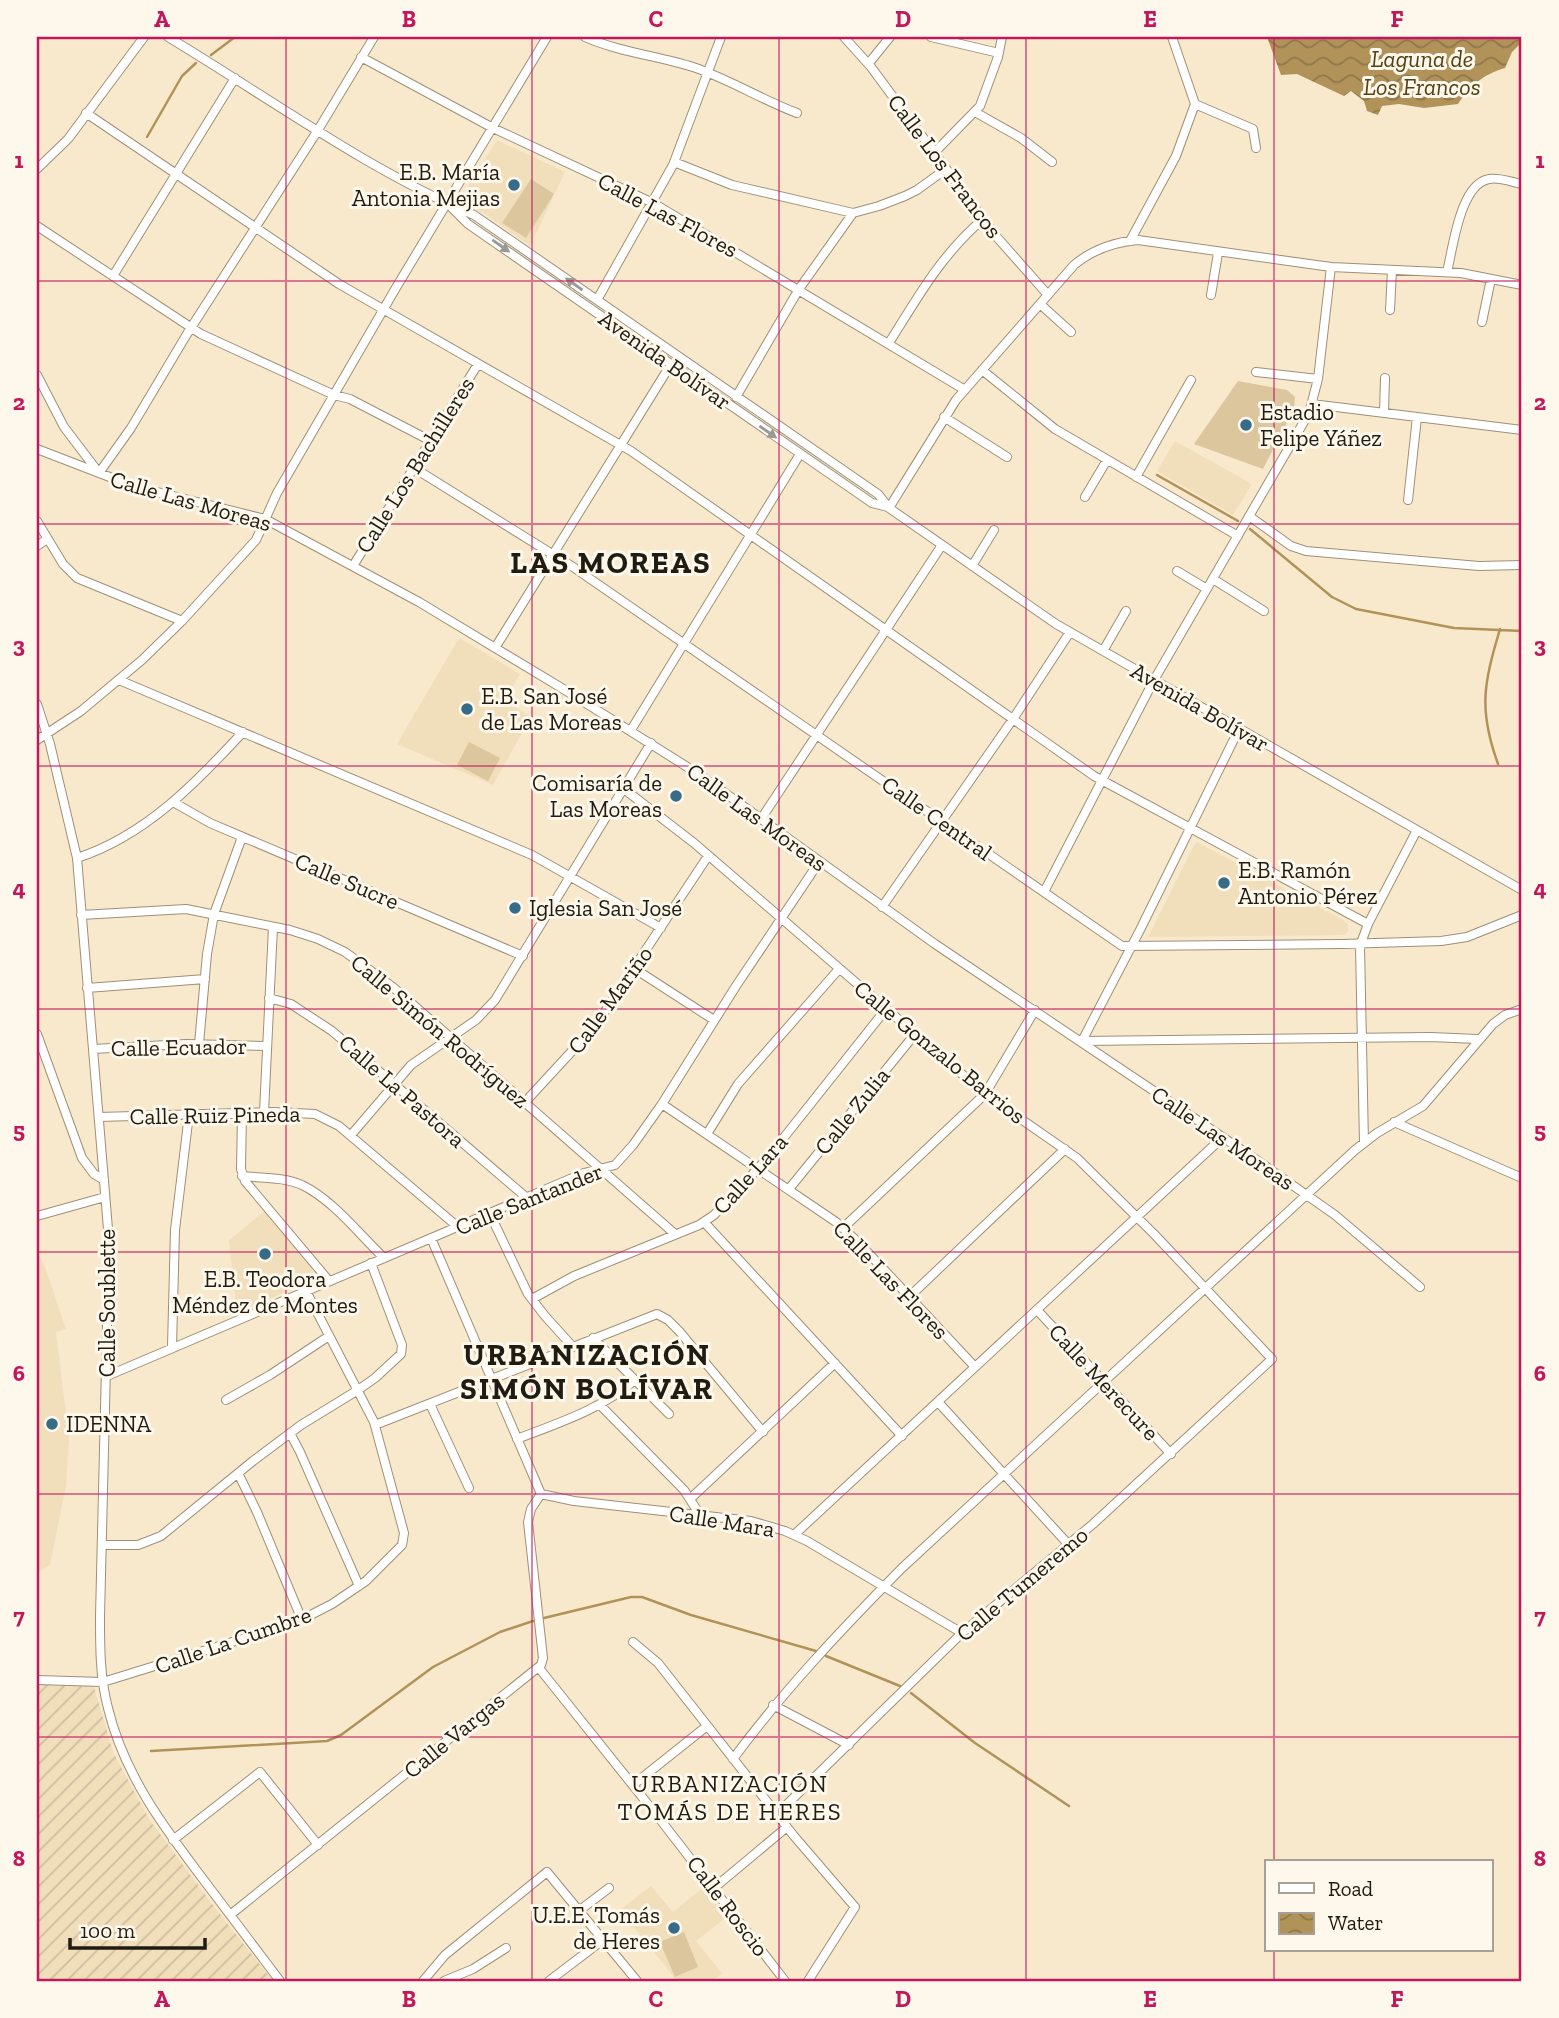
<svg xmlns="http://www.w3.org/2000/svg" width="1559" height="2018" viewBox="0 0 1559 2018" font-family="'Zilla Slab',serif">
  <style>
    .built { fill: #f1debb }
    .industrial { fill: url(#industrial-furrows) }
    .garden { fill: #dbc69e }
    .water { fill: url(#water-waves) }
    .lines { fill: none; stroke-linecap: round; stroke-linejoin: round }
    .stream { stroke: #b1935a; stroke-width: 2.5 }
    .minor-casing { stroke: #9e9077; stroke-width: 10 }
    .minor { stroke: #fff; stroke-width: 8 }
    .oneway { fill: #9b9994 }
    .grid { fill: none; stroke: #c2185b; stroke-width: 2; stroke-opacity: 0.55 }
    .poi-dot { fill: #376c88; stroke: #fef8ec; stroke-width: 2.5 }
    .labels { text-anchor: middle; dominant-baseline: central; stroke-width: 6; stroke-linejoin: round; paint-order: stroke }
    .street-label { font-size: 23px; fill: #211c12; stroke: #fef8ec }
    .poi-label { font-size: 23px; fill: #211c12; stroke: #fef8ec; text-anchor: start }
    .water-label { font-size: 24px; font-style: italic; fill: #564113; stroke: #fef8ec }
    .neighbourhood-label { font-size: 24px; letter-spacing: 2px; fill: #211c12; stroke: #fef8ec }
    .district-label { font-size: 30px; font-weight: bold; letter-spacing: 2px; fill: #211c12; stroke: #fef8ec }
    .neatline { fill: none; stroke: #c2185b; stroke-width: 2.5 }
    .grid-label { font-size: 23px; text-anchor: middle; font-weight: bold; fill: #c2185b }
  </style>
  <defs>
    <pattern id="industrial-furrows" width="10" height="10" patternUnits="userSpaceOnUse" patternTransform="scale(1.75)"><rect width="10" height="10" fill="#f1debb"/><path d="M-1 1l2-2M0 10L10 0M9 11l2-2" fill="none" stroke="#cebea0"/></pattern>
    <pattern id="water-waves" width="16" height="10" patternUnits="userSpaceOnUse" patternTransform="scale(1.75)"><rect width="16" height="10" fill="#b1935a"/><path d="M0 5q4-4 8 0t8 0" fill="none" stroke="#907749"/></pattern>
  </defs>
  <rect width="100%" height="100%" fill="#f8e9cd"/>
  <path class="built" d="M497 140 565 172 530 246 461 197Z
    M1175 441 1252 484 1233 515 1157 471Z
    M459 638 520 674 505 701 531 717 493 785 397 744Z
    M1197 842 1341 919 1348 924V932L1343 935 1148 937 1193 847Z
    M265 1211 312 1268 313 1275 307 1283 237 1312 229 1240Z
    M37 1251 46 1270 66 1329 56 1332 69 1439 66 1486 50 1565 37 1573Z
    M651 1886 673 1912 705 1886 728 1916 696 1941 722 1973 712 1981H677L620 1910Z"/>
  <path class="industrial" d="M37 1683 93 1684 113 1752 149 1819 212 1904 273 1981H37Z"/>
  <path class="garden" d="M531 179 554 194 526 238 502 223Z
    M1238 381 1287 390 1295 397 1294 409 1263 469 1194 444Z
    M469 742 500 758 488 781 457 765Z
    M684 1932 698 1967 675 1977 660 1942Z"/>
  <path class="water" d="M1267 37H1522V42L1512 52 1505 68C1482 75 1471 85 1458 104L1424 108 1399 104 1382 106 1378 115 1367 111 1364 101 1351 91 1344 96 1297 74 1281 75Z"/>
  <g class="lines">
    <path class="stream" d="M211 55 235 37
      M147 137 182 76 196 63
      M1157 475 1238 521
      M1250 529 1332 597 1356 609 1454 628 1522 631
      M1498 764C1478 709 1484 683 1500 629
      M544 1618 631 1597H642L691 1615 816 1651
      M826 1656 900 1686
      M911 1693 975 1743 1069 1806
      M151 1751 327 1741 341 1735 433 1667 500 1632 533 1621"/>
    <g class="minor-casing">
      <path id="minor" d="M168 37C268 97 366 169 474 215L878 494 889 508 1056 624 1522 890
        M585 37C619 52 658 56 693 67 729 79 762 100 797 113
        M844 37 871 67 995 235 1048 295
        M931 37 999 53
        M361 57 493 128 653 203 965 390
        M869 63 890 37
        M1195 104 1253 129 1256 148
        M975 112 1021 138 1052 162
        M86 113 339 284 631 451 1094 776 1368 924
        M934 153 980 106 998 57 1002 37
        M674 162 732 185 853 213 879 206 905 196 917 190 946 169
        M37 169 68 139 144 37
        M452 208 468 224 872 503 888 507
        M37 226 201 334 334 395 350 399 431 441
        M1130 241 1176 156 1195 104 1172 37
        M1447 272C1453 248 1460 184 1489 179 1498 177 1512 182 1522 184
        M113 276 235 78
        M1211 295 1218 253
        M597 300 673 165 721 37
        M1040 304 1071 332
        M1390 310 1392 270
        M1482 322 1491 279
        M889 343C918 297 941 255 983 219
        M982 370 1055 429 1238 536
        M1256 372 1318 379
        M37 375 64 427 99 473 131 428 187 334 318 130 374 37
        M736 397 799 289 853 213
        M1312 404 1522 430
        M1384 413 1385 378
        M944 417 1007 457
        M37 449 133 486 265 519 419 602 565 690 700 775 935 944 1261 1163 1335 1215 1420 1287
        M414 468 573 567 1122 946 1342 944 1441 941 1467 937 1522 915
        M1136 477 1191 380
        M1085 497 1107 460
        M1408 500 1417 417
        M889 508 956 400 1074 265C1092 250 1115 242 1138 240L1331 267 1461 273 1522 285
        M1249 516 1291 546 1306 551 1479 566 1522 565
        M37 521 63 564 77 578 182 621
        M37 546 47 539
        M353 566 478 364
        M972 566 994 530
        M1177 571 1207 589
        M1213 579 1264 611
        M495 648 671 364
        M1103 651 1126 611
        M119 680 532 855 661 928
        M37 704 50 744 77 858 109 1241 100 1617C100 1648 100 1678 108 1708 124 1775 165 1829 206 1883 231 1916 256 1949 280 1981
        M1239 729 1140 930 1082 1041 1430 1037 1478 1039
        M631 730 800 454
        M37 740 81 711 142 660 182 621 256 540 277 493 397 286 547 37
        M624 789 694 843 985 1094 1077 1158 1154 1234 1272 1359 1093 1524 962 1633 777 1814
        M173 802 210 823 523 956
        M761 819 942 545
        M77 858C145 836 196 783 243 732
        M1044 892 1154 680 1309 413 1318 379 1331 267
        M882 907 1013 719 1070 632
        M81 915 186 909 290 930 318 939 345 952 394 988 675 1234
        M635 969 714 1020
        M87 988 205 979
        M269 998 291 1004 332 1031 527 1198
        M37 1034 82 1158 94 1174 104 1180
        M199 1044 207 954 214 914 242 837
        M93 1049 186 1044 266 1046
        M526 1101 596 1025 708 856
        M662 1104 836 1222 859 1243 975 1367
        M264 1112 273 927
        M242 1113 241 1169 245 1181 329 1281
        M99 1117 274 1112 315 1114 339 1126 458 1227
        M1394 1122 1522 1178
        M707 1134 738 1084 839 969
        M351 1135 411 1065 476 1020 495 1000 651 743
        M1364 1143 1360 946 1368 924 1417 830
        M242 1176C262 1178 284 1177 302 1185 333 1200 359 1234 384 1258
        M789 1189 915 1034
        M490 1214 528 1294 545 1316 573 1347
        M37 1216 105 1197
        M704 1222 902 1436
        M843 1228 985 1094 1035 1010
        M431 1238 541 1494
        M909 1297 1065 1149
        M532 1299 574 1276 699 1225 714 1215 766 1160 886 1009
        M1037 1310 1171 1454
        M593 1338 669 1414
        M172 1347 175 1230 189 1114
        M107 1376 584 1173 615 1165 633 1145 662 1104 736 986 819 862
        M226 1400 270 1375 329 1336
        M938 1402 1069 1545
        M430 1404 469 1488
        M600 1405 684 1490 700 1515
        M375 1425 657 1314 668 1320 679 1331 763 1432
        M290 1433 300 1452 359 1586
        M517 1439C558 1423 600 1410 635 1380
        M238 1473 257 1512 302 1620
        M541 1494 574 1501 751 1521 785 1531 807 1541 962 1633
        M690 1499 835 1363
        M794 1535 1223 1137
        M102 1545H138L161 1536 253 1461 301 1425 358 1390 375 1378 401 1354 402 1345 371 1263
        M633 1642 658 1663 794 1836 855 1907 808 1981
        M539 1668 659 1818 785 1981
        M37 1680 103 1682 297 1622 332 1604 366 1581 402 1545 404 1533 374 1422 306 1291
        M773 1705 849 1745
        M733 1759C784 1690 842 1629 902 1568L1355 1150 1377 1133 1423 1106 1493 1024 1505 1015 1522 1009
        M633 1785 707 1726
        M173 1840 260 1772 318 1845
        M714 1888 787 1827
        M580 1910 609 1888
        M230 1915 541 1665 543 1658 528 1522 531 1509 541 1494
        M423 1981 445 1955 547 1872 637 1981
        M444 1981 473 1969 506 1948
        M549 1981 604 1939"/>
    </g>
    <use href="#minor" class="minor"/>
  </g>
  <defs><path id="oneway-solid" d="M-6-.8H1V-3.2L6.5 0L1 3.2V.8H-6Z" transform="scale(1.75)"/></defs>
  <g class="oneway">
    <use href="#oneway-solid" transform="translate(501 246) rotate(35)"/>
    <use href="#oneway-solid" transform="translate(574 284) rotate(-145)"/>
    <use href="#oneway-solid" transform="translate(768 432) rotate(35)"/>
  </g>
  <path class="grid" d="M286 37V1981M532 37V1981M779 37V1981M1026 37V1981M1274 37V1862M37 281H1522M37 524H1522M37 766H1522M37 1009H1522M37 1252H1522M37 1494H1522M37 1737H1522M1274 1950V1981"/>
  <g class="poi-dot">
    <circle cx="514" cy="185" r="7"/>
    <circle cx="1246" cy="425" r="7"/>
    <circle cx="467" cy="709" r="7"/>
    <circle cx="676" cy="796" r="7"/>
    <circle cx="1224" cy="883" r="7"/>
    <circle cx="515" cy="908" r="7"/>
    <circle cx="265" cy="1254" r="7"/>
    <circle cx="52" cy="1424" r="7"/>
    <circle cx="674" cy="1928" r="7"/>
  </g>
  <g class="labels">
    <g class="street-label">
      <text transform="translate(945 166) rotate(53)">Calle Los Francos</text>
      <text transform="translate(668 215) rotate(28)">Calle Las Flores</text>
      <text transform="translate(665 360) rotate(35)">Avenida Bolívar</text>
      <text transform="translate(415 465) rotate(-58)">Calle Los Bachilleres</text>
      <text transform="translate(191 501) rotate(16)">Calle Las Moreas</text>
      <text transform="translate(1200 707) rotate(30)">Avenida Bolívar</text>
      <text transform="translate(757 817) rotate(36)">Calle Las Moreas</text>
      <text transform="translate(937 818) rotate(35)">Calle Central</text>
      <text transform="translate(347 881) rotate(23)">Calle Sucre</text>
      <text transform="translate(610 1000) rotate(-54)">Calle Mariño</text>
      <text transform="translate(440 1031) rotate(40)">Calle Simón Rodríguez</text>
      <text transform="translate(179 1047) rotate(-1)">Calle Ecuador</text>
      <text transform="translate(940 1052) rotate(39)">Calle Gonzalo Barrios</text>
      <text transform="translate(402 1091) rotate(41)">Calle La Pastora</text>
      <text transform="translate(852 1111) rotate(-51)">Calle Zulia</text>
      <text transform="translate(215 1115) rotate(-1)">Calle Ruiz Pineda</text>
      <text transform="translate(1223 1138) rotate(34)">Calle Las Moreas</text>
      <text transform="translate(750 1174) rotate(-48)">Calle Lara</text>
      <text transform="translate(529 1199) rotate(-22)">Calle Santander</text>
      <text transform="translate(891 1280) rotate(46)">Calle Las Flores</text>
      <text transform="translate(107 1303) rotate(-90)">Calle Soublette</text>
      <text transform="translate(1104 1382) rotate(47)">Calle Merecure</text>
      <text transform="translate(722 1521) rotate(9)">Calle Mara</text>
      <text transform="translate(1022 1584) rotate(-40)">Calle Tumeremo</text>
      <text transform="translate(233 1640) rotate(-19)">Calle La Cumbre</text>
      <text transform="translate(454 1735) rotate(-39)">Calle Vargas</text>
      <text transform="translate(728 1906) rotate(53)">Calle Roscio</text>
    </g>
    <g class="poi-label">
      <text x="500" y="172" text-anchor="end">E.B. María<tspan x="500" dy="26">Antonia Mejias</tspan></text>
      <text x="1260" y="412">Estadio<tspan x="1260" dy="26">Felipe Yáñez</tspan></text>
      <text x="481" y="696">E.B. San José<tspan x="481" dy="26">de Las Moreas</tspan></text>
      <text x="662" y="783" text-anchor="end">Comisaría de<tspan x="662" dy="26">Las Moreas</tspan></text>
      <text x="1238" y="870">E.B. Ramón<tspan x="1238" dy="26">Antonio Pérez</tspan></text>
      <text x="529" y="908">Iglesia San José</text>
      <text x="265" y="1279" text-anchor="middle">E.B. Teodora<tspan x="265" dy="26">Méndez de Montes</tspan></text>
      <text x="66" y="1424">IDENNA</text>
      <text x="660" y="1915" text-anchor="end">U.E.E. Tomás<tspan x="660" dy="26">de Heres</tspan></text>
    </g>
    <g class="water-label">
      <text x="1422" y="58">Laguna de<tspan x="1422" dy="28">Los Francos</tspan></text>
    </g>
    <g class="neighbourhood-label">
      <text x="730" y="1783">URBANIZACIÓN<tspan x="730" dy="28">TOMÁS DE HERES</tspan></text>
    </g>
    <g class="district-label">
      <text x="611" y="563">LAS MOREAS</text>
      <text x="587" y="1355">URBANIZACIÓN<tspan x="587" dy="34">SIMÓN BOLÍVAR</tspan></text>
    </g>
  </g>
  <rect width="1559" height="2018" fill="none" stroke="#fef8ec" stroke-width="77"/>
  <rect x="1265" y="1860" width="228" height="91" fill="#fef8ec" stroke="#a6a095" stroke-width="2"/>
  <rect x="1279" y="1883" width="35" height="10" fill="#ffffff" stroke="#a6a095" stroke-width="2"/>
  <text x="1328" y="1896" font-size="21" fill="#211c12">Road</text>
  <rect x="1279" y="1913" width="35" height="21" fill="url(#water-waves)" stroke="#a6a095" stroke-width="2"/>
  <text x="1328" y="1930" font-size="21" fill="#211c12">Water</text>
  <path d="M70 1938v10h135v-10" fill="none" stroke="#211c12" stroke-width="3.5"/>
  <text x="80" y="1938" font-size="21" fill="#211c12" stroke="#fef8ec" stroke-width="5" paint-order="stroke">100 m</text>
  <rect x="38" y="38" width="1482" height="1942" class="neatline"/>
  <g class="grid-label">
    <text x="162" y="27">A</text>
    <text x="409" y="27">B</text>
    <text x="656" y="27">C</text>
    <text x="903" y="27">D</text>
    <text x="1150" y="27">E</text>
    <text x="1397" y="27">F</text>
    <text x="19" y="168">1</text>
    <text x="1540" y="168">1</text>
    <text x="19" y="410">2</text>
    <text x="1540" y="410">2</text>
    <text x="19" y="653">3</text>
    <text x="1540" y="653">3</text>
    <text x="19" y="896">4</text>
    <text x="1540" y="896">4</text>
    <text x="19" y="1138">5</text>
    <text x="1540" y="1138">5</text>
    <text x="19" y="1381">6</text>
    <text x="1540" y="1381">6</text>
    <text x="19" y="1624">7</text>
    <text x="1540" y="1624">7</text>
    <text x="19" y="1866">8</text>
    <text x="1540" y="1866">8</text>
    <text x="162" y="2007">A</text>
    <text x="409" y="2007">B</text>
    <text x="656" y="2007">C</text>
    <text x="903" y="2007">D</text>
    <text x="1150" y="2007">E</text>
    <text x="1397" y="2007">F</text>
  </g>
</svg>
